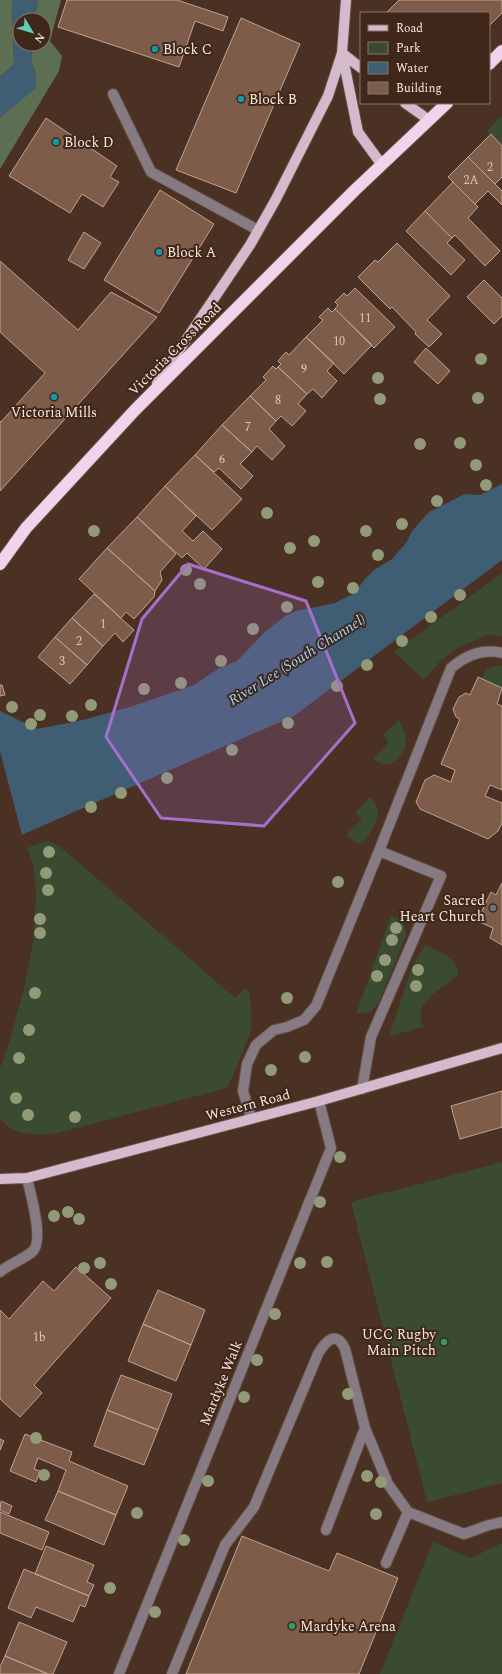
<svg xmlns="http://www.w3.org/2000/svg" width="502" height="1674" viewBox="0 0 502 1674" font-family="Spectral,serif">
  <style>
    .green { fill: #3a4b31 }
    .forest { fill: #5c6f52 }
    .water { fill: #3f5e73 }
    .pier { fill: #4a3123 }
    .building { fill: #7d5d4a; stroke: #c0a291 }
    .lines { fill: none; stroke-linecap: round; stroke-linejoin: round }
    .minor-casing { stroke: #664e41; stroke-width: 12 }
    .major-casing { stroke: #664e41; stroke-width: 12 }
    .highway-casing { stroke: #664e41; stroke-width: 14 }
    .minor { stroke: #867a83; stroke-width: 10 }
    .major { stroke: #d3bbcd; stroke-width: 10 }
    .highway { stroke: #f1d4eb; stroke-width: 12 }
    .tree { fill: #929a77 }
    .marked { fill: #a76ecb; fill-opacity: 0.2; stroke: #a76ecb; stroke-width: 3; stroke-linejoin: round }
    .culture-dot { fill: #0f9aa8; stroke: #3f2719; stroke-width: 1.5 }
    .worship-dot { fill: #6b7280; stroke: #3f2719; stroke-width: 1.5 }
    .leisure-dot { fill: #2e9e5b; stroke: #3f2719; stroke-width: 1.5 }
    .labels { text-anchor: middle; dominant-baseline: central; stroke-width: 4; stroke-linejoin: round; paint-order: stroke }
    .number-label { font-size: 12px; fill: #dbc6ba }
    .poi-label { font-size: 14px; fill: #fae9e0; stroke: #3f2719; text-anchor: start }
    .street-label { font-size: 14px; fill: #fae9e0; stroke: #3f2719 }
    .water-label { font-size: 15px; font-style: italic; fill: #9cd4fc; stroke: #3f2719 }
  </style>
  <rect width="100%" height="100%" fill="#4a3123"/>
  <path class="green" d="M502 116V146L487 131Z
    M502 573V636L488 635 459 647 440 661 424 680 394 652Z
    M502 665V688L481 679C486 668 490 666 502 665Z
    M399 720C410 740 409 750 391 764L384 765 373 759 389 742 383 735Z
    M370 797C386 812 374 829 362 844L356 843 346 835 362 819 355 813Z
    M46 841 56 844 78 862 235 998 245 988C246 988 249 992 249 993 251 996 252 1027 251 1031L231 1080 227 1087 219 1090 58 1133C39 1136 12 1136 0 1118V1068L9 1043 24 988 33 943 36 893 34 868 27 848Z
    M391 916 401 919 405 927 406 936 378 1004 370 1012 356 1014Z
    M425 945C437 951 460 958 458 975L433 994 422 1007 420 1020 424 1027 389 1036 412 967Z
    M502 1162V1483L427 1502 351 1202Z
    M433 1542 471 1558 502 1543V1674H380Z"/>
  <path class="forest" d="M0 0H12L14 64 0 77Z
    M38 0H61L50 41 62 56 59 71 0 169V118L36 76 31 60 32 44H44V20H34Z"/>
  <path class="water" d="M12 0H38L34 20H20V44H32L31 60 36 76V88L0 118V77L14 64Z
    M502 484V560L294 716 19 836 0 842V711L37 729 83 720 130 707 194 685 218 669 237 661 264 633 285 616 296 611 335 603 355 593 364 580 374 570 392 559 406 543 412 531 429 512 465 494 480 495Z"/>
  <path class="pier" d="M0 751 22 835 0 842Z"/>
  <path class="building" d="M67 0H177L228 17 223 31 195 21 179 67 58 27Z
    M399 0H502V13L489 26V13H386Z
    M241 18 300 44 236 193 176 170Z
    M46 118 117 166 110 177 119 182 103 207 82 194 70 213 9 176Z
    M491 134 502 146V177L495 184 468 157Z
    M468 157 502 191V205L488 191 475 204 448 177Z
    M453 182 478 207 468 218 500 251 485 266 455 235 452 238 425 211Z
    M160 190 214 224 159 313 104 280Z
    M425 211 452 238 447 243 465 260 451 275 406 231Z
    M84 232 101 243 84 269 68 260Z
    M397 243 450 296 427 320 442 334 429 347 415 334 416 332 392 307 390 309 358 277 375 260 378 262Z
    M0 261 78 330 111 292 157 317 0 491V421L1 422 45 373 0 332Z
    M484 280 502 298V316L494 324 467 297Z
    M355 288 395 327 374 348 335 309 338 305 335 302 344 293 347 296Z
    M328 308 332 312 335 309 372 345 344 374 306 337 323 320 319 317Z
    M306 337 334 363 327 371 337 381 322 398 313 389 307 394 278 367 281 364 278 361 286 352 289 355Z
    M426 348 450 371 438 384 414 362Z
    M273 366 276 369 278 367 307 394 298 404 306 411 292 426 281 416 276 421 250 396 266 380 263 377Z
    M250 396 276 421 269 429 285 446 272 460 257 446 252 452 222 425Z
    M222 425 252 452 240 464 253 476 241 489 219 468 214 472 195 455Z
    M195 455 242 499 212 530 165 486Z
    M165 486 196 516 182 531 193 541 203 531 222 549 204 569 187 553 182 558 137 517Z
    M137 517 176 554 160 572 162 580 155 591 107 548Z
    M107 548 155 591 154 597 134 619 126 612 121 618 79 579Z
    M94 594 134 630 123 642 115 633 103 646 72 618Z
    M72 618 103 646 87 665 55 637Z
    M55 637 87 665 70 684 38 657Z
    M478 677 502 688 497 704 502 706V790L490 785 485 796 502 803V823L498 831 488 839 420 809 416 802 425 780 434 775 451 782 455 770 441 764 460 719 456 717 453 709 459 697 466 693 470 695Z
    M0 685H2L5 695 0 696Z
    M502 883V945L490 938 493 928 477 921 491 892 496 895Z
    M502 1091V1127L460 1139 451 1106Z
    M76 1267 111 1298 34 1385 42 1393 20 1417 0 1399V1310L9 1319 43 1281 54 1291Z
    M158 1290 205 1310 191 1345 143 1324Z
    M143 1324 191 1345 176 1381 128 1361Z
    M121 1375 172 1394 158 1430 107 1410Z
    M107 1410 158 1430 144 1465 94 1446Z
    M25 1434 72 1452 69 1461 128 1486 116 1515 58 1491 66 1470 38 1458 34 1469 40 1471 36 1482 10 1471Z
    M0 1439 4 1441 0 1450Z
    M58 1491 116 1515 104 1545 45 1520Z
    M1 1501 12 1506 9 1514 0 1510Z
    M0 1512 49 1532 42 1550 0 1533Z
    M242 1536 329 1571 337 1553 398 1578 359 1674H186Z
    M46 1546 94 1565 87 1582 94 1585 89 1596 35 1574Z
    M24 1569 89 1596 85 1607 80 1605 73 1622 36 1607 31 1618 8 1608Z
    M19 1622 67 1642 53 1674H48L5 1656Z
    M5 1656 48 1674H0V1667Z"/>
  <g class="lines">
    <g class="minor-casing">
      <path id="minor" d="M113 94 151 172 258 230
        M379 851 451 668C466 655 482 648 502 653
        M251 1118 243 1091 247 1064 256 1045 274 1030 287 1027 304 1020 316 1006 379 851 441 876 371 1037 362 1089
        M0 1272C9 1264 22 1260 32 1252 45 1242 30 1192 27 1178
        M326 1530 365 1428
        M386 1563 408 1512
        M119 1674 331 1148 319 1101
        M172 1674 225 1545 254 1507 318 1354C325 1342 336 1329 345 1349L365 1428 388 1484 408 1512 464 1534 489 1525 502 1522"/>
    </g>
    <g class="major-casing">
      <path id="major" d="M346 0 342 53 358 132 382 165
        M342 53 361 68
        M405 103 429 120
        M157 383 250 245 276 199 328 96 342 53
        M0 1179 27 1178 319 1101 502 1048"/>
    </g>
    <g class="highway-casing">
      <path id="highway" d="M489 64 502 51
        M0 564 26 528 135 410 355 190 447 103"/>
    </g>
    <use href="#minor" class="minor"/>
    <use href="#major" class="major"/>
    <use href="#highway" class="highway"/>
  </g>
  <g class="tree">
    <circle cx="481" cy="359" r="6"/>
    <circle cx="378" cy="378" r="6"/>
    <circle cx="478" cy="398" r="6"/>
    <circle cx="380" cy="399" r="6"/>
    <circle cx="460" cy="443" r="6"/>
    <circle cx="420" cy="444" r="6"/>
    <circle cx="476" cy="465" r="6"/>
    <circle cx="486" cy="485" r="6"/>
    <circle cx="437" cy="501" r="6"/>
    <circle cx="267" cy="513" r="6"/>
    <circle cx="402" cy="524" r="6"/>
    <circle cx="94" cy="531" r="6"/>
    <circle cx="366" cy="531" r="6"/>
    <circle cx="314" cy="541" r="6"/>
    <circle cx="290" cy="548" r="6"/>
    <circle cx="378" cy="555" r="6"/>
    <circle cx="186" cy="570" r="6"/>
    <circle cx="318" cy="582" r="6"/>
    <circle cx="200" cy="584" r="6"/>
    <circle cx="353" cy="588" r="6"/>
    <circle cx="460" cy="595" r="6"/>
    <circle cx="287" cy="607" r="6"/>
    <circle cx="431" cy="617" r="6"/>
    <circle cx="253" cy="629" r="6"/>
    <circle cx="402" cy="641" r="6"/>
    <circle cx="221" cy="661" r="6"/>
    <circle cx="367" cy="665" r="6"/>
    <circle cx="181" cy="683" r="6"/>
    <circle cx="337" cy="686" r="6"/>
    <circle cx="144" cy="689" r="6"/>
    <circle cx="91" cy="705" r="6"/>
    <circle cx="12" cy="707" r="6"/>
    <circle cx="40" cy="715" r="6"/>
    <circle cx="72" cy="716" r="6"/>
    <circle cx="288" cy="723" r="6"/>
    <circle cx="31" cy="724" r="6"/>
    <circle cx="232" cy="750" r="6"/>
    <circle cx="167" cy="778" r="6"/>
    <circle cx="121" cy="793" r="6"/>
    <circle cx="91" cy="807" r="6"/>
    <circle cx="49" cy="852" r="6"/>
    <circle cx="46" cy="873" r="6"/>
    <circle cx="338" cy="882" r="6"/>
    <circle cx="48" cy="890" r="6"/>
    <circle cx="40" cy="919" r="6"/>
    <circle cx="396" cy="928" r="6"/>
    <circle cx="40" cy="933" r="6"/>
    <circle cx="392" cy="940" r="6"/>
    <circle cx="385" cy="960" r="6"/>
    <circle cx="418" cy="970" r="6"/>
    <circle cx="377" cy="976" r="6"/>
    <circle cx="416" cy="986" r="6"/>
    <circle cx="35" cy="993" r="6"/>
    <circle cx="287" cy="998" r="6"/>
    <circle cx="29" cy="1030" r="6"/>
    <circle cx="305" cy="1057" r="6"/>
    <circle cx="19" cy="1058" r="6"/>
    <circle cx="271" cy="1070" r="6"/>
    <circle cx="16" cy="1098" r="6"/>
    <circle cx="28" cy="1115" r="6"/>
    <circle cx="75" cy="1117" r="6"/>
    <circle cx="340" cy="1157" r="6"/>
    <circle cx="320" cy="1202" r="6"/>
    <circle cx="68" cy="1212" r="6"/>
    <circle cx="54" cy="1216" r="6"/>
    <circle cx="79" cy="1219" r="6"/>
    <circle cx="327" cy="1262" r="6"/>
    <circle cx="100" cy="1263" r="6"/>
    <circle cx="300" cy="1263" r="6"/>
    <circle cx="84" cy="1268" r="6"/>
    <circle cx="111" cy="1284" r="6"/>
    <circle cx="275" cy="1314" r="6"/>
    <circle cx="257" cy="1360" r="6"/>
    <circle cx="348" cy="1394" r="6"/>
    <circle cx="244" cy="1397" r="6"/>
    <circle cx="36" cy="1438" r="6"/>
    <circle cx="44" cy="1475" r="6"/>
    <circle cx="367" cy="1476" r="6"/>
    <circle cx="208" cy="1481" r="6"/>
    <circle cx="381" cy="1482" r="6"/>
    <circle cx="137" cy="1513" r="6"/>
    <circle cx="376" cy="1514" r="6"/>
    <circle cx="184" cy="1540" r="6"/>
    <circle cx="110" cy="1588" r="6"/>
    <circle cx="155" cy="1612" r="6"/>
  </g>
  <path class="marked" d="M188 564 306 601 355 723 264 826 161 818 106 737 142 619Z"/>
  <g class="culture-dot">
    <circle cx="155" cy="49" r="4"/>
    <circle cx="241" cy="99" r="4"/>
    <circle cx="56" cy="142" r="4"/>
    <circle cx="159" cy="252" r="4"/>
    <circle cx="54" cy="397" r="4"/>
  </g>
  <circle class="worship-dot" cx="493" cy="908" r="4"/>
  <g class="leisure-dot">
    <circle cx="444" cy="1342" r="4"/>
    <circle cx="292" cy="1626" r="4"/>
  </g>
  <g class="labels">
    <g class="number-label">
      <text x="490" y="167">2</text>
      <text x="471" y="180">2A</text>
      <text x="365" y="318">11</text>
      <text x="339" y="341">10</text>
      <text x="304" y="369">9</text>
      <text x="278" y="400">8</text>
      <text x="248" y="427">7</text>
      <text x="222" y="459">6</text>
      <text x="103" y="624">1</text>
      <text x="79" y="641">2</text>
      <text x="62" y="661">3</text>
      <text x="39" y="1337">1b</text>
    </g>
    <g class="poi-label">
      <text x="163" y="49">Block C</text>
      <text x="249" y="99">Block B</text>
      <text x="64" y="142">Block D</text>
      <text x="167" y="252">Block A</text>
      <text x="54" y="412" text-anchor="middle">Victoria Mills</text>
      <text x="485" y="900" text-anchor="end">Sacred<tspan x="485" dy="16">Heart Church</tspan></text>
      <text x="436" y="1334" text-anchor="end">UCC Rugby<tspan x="436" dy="16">Main Pitch</tspan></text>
      <text x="300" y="1626">Mardyke Arena</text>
    </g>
    <g class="street-label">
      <text transform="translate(175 349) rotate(-45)">Victoria Cross Road</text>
      <text transform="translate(248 1105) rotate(-15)">Western Road</text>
      <text transform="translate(221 1383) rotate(-68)">Mardyke Walk</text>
    </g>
    <g class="water-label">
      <text transform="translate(297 660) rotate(-32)">River Lee (South Channel)</text>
    </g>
  </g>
  <rect x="360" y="12" width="130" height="92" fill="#3f2719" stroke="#8a7569"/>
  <rect x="368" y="25" width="20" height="6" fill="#d3bbcd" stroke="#8a7569"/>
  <text x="396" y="32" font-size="12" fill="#fae9e0">Road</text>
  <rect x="368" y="42" width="20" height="12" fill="#3a4b31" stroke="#8a7569"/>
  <text x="396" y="52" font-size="12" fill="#fae9e0">Park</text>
  <rect x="368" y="62" width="20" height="12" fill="#3f5e73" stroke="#8a7569"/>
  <text x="396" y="72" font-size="12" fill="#fae9e0">Water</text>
  <rect x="368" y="82" width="20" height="12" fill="#7d5d4a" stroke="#8a7569"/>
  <text x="396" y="92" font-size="12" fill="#fae9e0">Building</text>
  <g transform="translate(32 32) rotate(128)"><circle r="19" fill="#3f2719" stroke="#8a7569"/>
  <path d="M0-3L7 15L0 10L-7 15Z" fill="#5dceb9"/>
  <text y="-6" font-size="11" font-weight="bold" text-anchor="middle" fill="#fae9e0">N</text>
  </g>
</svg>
